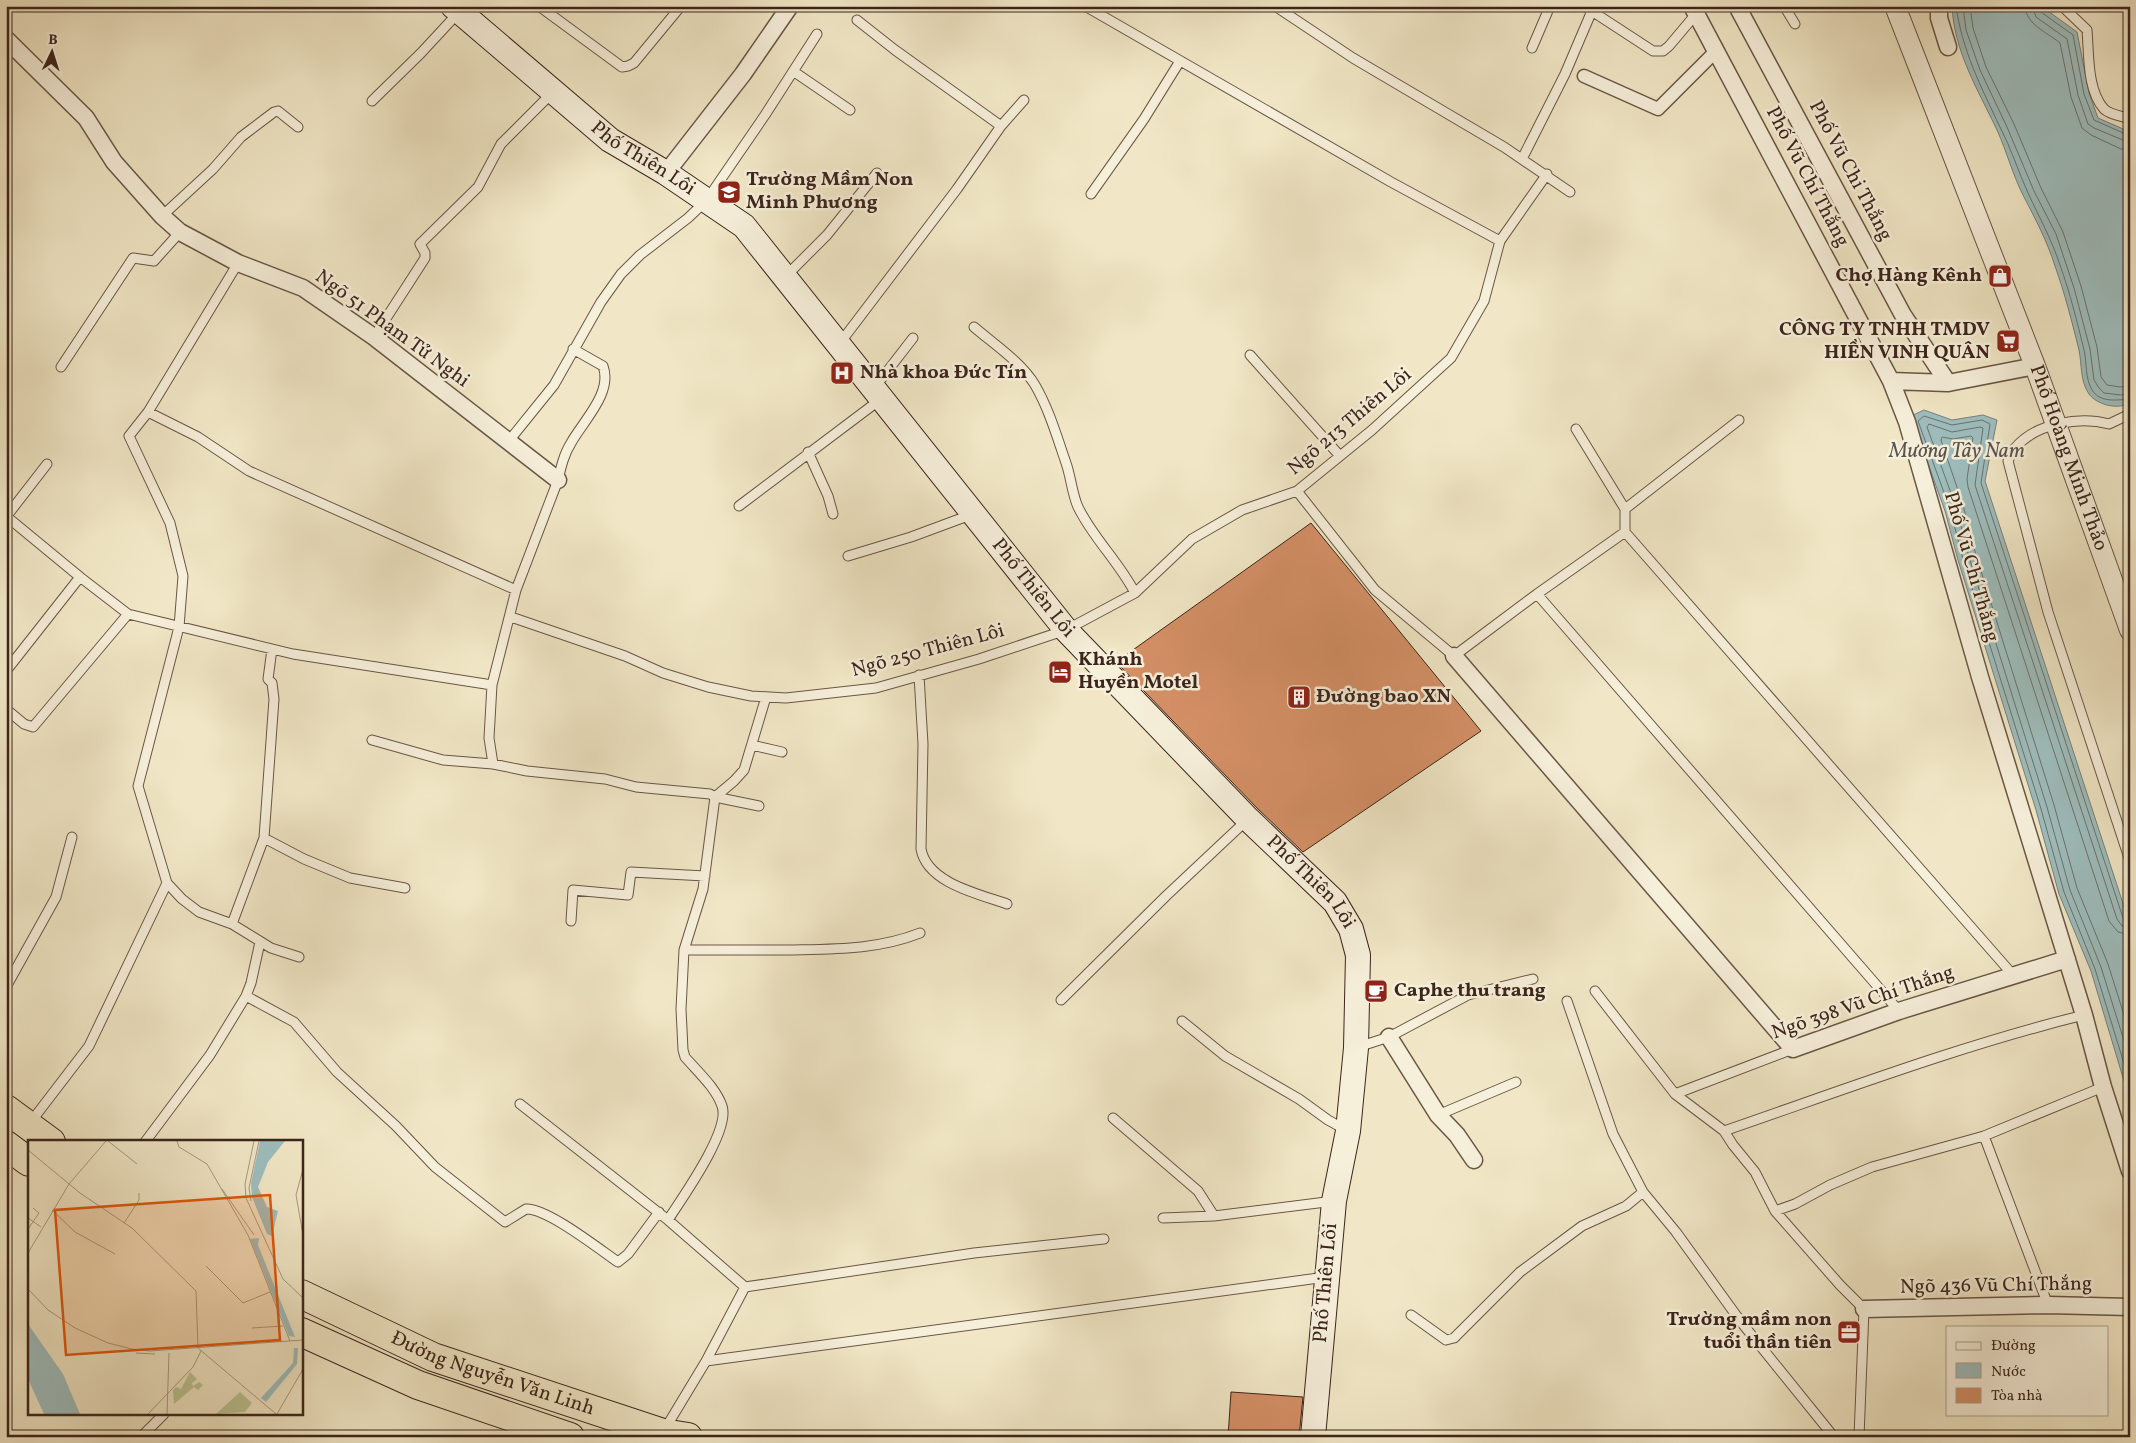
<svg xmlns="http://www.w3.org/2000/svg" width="2136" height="1443" viewBox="0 0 2136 1443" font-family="Vollkorn,serif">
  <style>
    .water { fill: #9ebebe; stroke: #77817d }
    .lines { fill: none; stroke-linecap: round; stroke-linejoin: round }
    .shore { stroke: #6d726d; stroke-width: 1 }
    .building { fill: #d48f65; stroke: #3c251c }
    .service-casing { stroke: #695646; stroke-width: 11 }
    .pedestrian-casing { stroke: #695646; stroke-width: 15 }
    .minor-casing { stroke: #695646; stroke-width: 19 }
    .tertiary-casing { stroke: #695646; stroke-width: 22 }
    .secondary-casing { stroke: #3c251c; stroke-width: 26 }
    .trunk-casing { stroke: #3c251c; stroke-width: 30 }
    .service { stroke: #f6efda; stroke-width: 9 }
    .pedestrian { stroke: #f6efda; stroke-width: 12 }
    .minor { stroke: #f6efda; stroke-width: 16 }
    .tertiary { stroke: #f6efda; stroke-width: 20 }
    .secondary { stroke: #f6efda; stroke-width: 24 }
    .trunk { stroke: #f1e7c6; stroke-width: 28 }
    .labels { text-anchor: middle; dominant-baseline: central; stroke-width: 5; stroke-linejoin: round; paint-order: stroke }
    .street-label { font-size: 20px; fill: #3c251c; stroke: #f6efda }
    .poi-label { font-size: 20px; font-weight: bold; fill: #3c251c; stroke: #f6efda; text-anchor: start }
    .water-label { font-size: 21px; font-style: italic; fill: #59534d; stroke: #f6efda }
    .inset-road { fill: none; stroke: #a99982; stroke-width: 1 }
    .view { fill: #df560d; fill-opacity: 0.15; stroke: #df560d; stroke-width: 2.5 }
    .inset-edge { fill: none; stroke: #3c251c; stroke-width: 2.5 }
  </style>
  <rect width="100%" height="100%" fill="#f1e7c6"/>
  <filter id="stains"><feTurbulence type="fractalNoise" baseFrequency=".004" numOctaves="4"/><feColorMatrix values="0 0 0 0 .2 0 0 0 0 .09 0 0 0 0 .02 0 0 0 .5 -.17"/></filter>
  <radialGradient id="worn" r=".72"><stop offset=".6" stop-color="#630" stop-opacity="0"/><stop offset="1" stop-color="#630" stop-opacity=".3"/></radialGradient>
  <path class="water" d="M1952 6H2041L2077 32 2089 93 2098 118 2130 132V403C2118 410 2097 405 2089 394 2080 381 2082 365 2079 350 2072 322 2065 294 2055 266 2047 241 2036 220 2024 197 2013 176 2007 152 1997 130 1978 90 1954 51 1952 6Z
    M1924 410 1952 420 1983 415 1997 420 1985 481 2130 925V1101L2091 971 2059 894 2036 810 1958 560 1945 511 1911 416Z"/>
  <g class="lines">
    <path class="shore" d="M1956 6C1962 50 1981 87 2000 127 2011 148 2018 171 2028 193 2040 219 2051 238 2060 265 2070 293 2077 321 2084 350 2087 363 2085 378 2092 390 2100 403 2117 400 2130 399
      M1963 6 1966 30 1980 70 2007 127 2034 191 2056 234 2074 288 2090 349 2094 380 2099 388 2104 393 2121 395 2130 393
      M1970 6 1973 28 1986 67 2014 124 2041 188 2063 232 2081 286 2097 347 2101 377 2107 385 2120 387 2130 385
      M2025 6C2026 25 2047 32 2060 43L2071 97 2082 128 2091 135 2121 149 2130 150
      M2032 6 2036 17 2067 39 2078 95 2088 124 2094 128 2130 143
      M2039 6 2041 12 2073 35 2084 94 2094 120 2130 136
      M2130 921 2123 918 1981 483 1990 424 1982 420 1952 425 1924 416 1918 421 1950 509 1963 559 2041 809 2064 892 2095 969 2130 1083
      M2130 928 2122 926 2117 919 1975 485 1983 428 1980 427 1952 432 1929 424 1927 427 1956 507 1969 557 2047 807 2070 890 2101 967 2130 1060
      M2130 935 2118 932 2109 921 1968 487 1967 479 1973 438 1971 436 1953 439 1942 437 1941 440 1963 505 1976 555 2054 805 2077 888 2108 964 2130 1034"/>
  </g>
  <path class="building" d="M1311 523 1481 731 1303 852 1258 809 1116 662Z
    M1231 1392 1303 1397 1299 1437H1228Z"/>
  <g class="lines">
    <g class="service-casing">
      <path id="service" d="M539 6 622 67 628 66 634 63 681 6
        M1085 6 1391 182 1500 241
        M1275 6 1353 58 1504 147 1570 192
        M1584 6 1653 51H1663L1669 46 1696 14
        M1784 6 1795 24
        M2062 6 2087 30C2089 54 2087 90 2104 109 2110 115 2123 116 2130 119
        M857 20 895 50 1001 126
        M1532 48 1550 6
        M793 71 850 110
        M372 101 421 53 459 12
        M1522 159 1565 74 1591 13
        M1091 194 1144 119 1180 61
        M162 216 213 169 241 137 274 112 278 111 298 127
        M238 263 148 412 129 436 170 523 183 576 179 627 138 786 167 883 182 899 199 912 232 924 271 948 299 957
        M786 276 827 235 877 173
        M974 327C995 345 1021 362 1035 385 1049 409 1057 437 1066 463 1071 477 1072 494 1078 507 1093 538 1119 562 1135 593
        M374 337 425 258V253L420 244 478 187 501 144 552 93
        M840 343 957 189 1001 126 1024 100
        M1250 355 1340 456
        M61 367 133 258 154 261 180 232
        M875 387 913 338
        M148 412 198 437 249 471 516 590
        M2130 414 2109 424C2080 416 2036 423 2015 448 2012 451 2010 457 2008 461L2048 612 2130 861
        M1576 429 1625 509V532L2013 975
        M508 442 554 385 601 302 621 274 640 255 688 218 706 201 765 115 817 34
        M808 452 828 496 833 514
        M1297 491 1375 590 1454 656 1537 594 1625 532
        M739 506 881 399
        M1625 509 1739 420
        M6 516 80 577
        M6 517 47 464
        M848 556 911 537 973 514
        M1537 594 1899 1011
        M511 617 625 656 663 673 708 687 751 696 786 698 876 688 979 659 1066 630 1135 593 1192 539 1242 510 1297 491 1372 430 1451 358 1484 301 1500 241 1547 174
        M6 671 80 577 128 614 293 654 492 685 516 590 558 480C561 467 564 454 571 443 583 421 613 393 603 366L573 349
        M919 675 923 744 921 849C927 883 979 894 1007 904
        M492 685 489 738 493 764 527 771 605 779 636 787 710 794 715 797 703 889 684 950 681 1009 683 1050 685 1057C698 1072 716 1088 722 1106 731 1130 682 1198 668 1220
        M6 709 24 724 33 727 128 614
        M372 740 443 760 493 764
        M752 745 782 752
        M715 797 734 781 744 770 766 697
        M715 797 759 806
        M264 838 304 859 350 878 405 888
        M571 921 573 890 628 895 631 872 705 876
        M232 924 264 838 274 699 272 683 268 679 272 649
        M684 950C719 950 753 950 788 950 834 949 877 950 920 933
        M6 987 56 897 72 837
        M1595 991 1675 1094 1724 1131 1733 1145 1755 1172 1775 1211 1840 1285 1864 1309 1859 1437
        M246 996 294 1022 337 1072 396 1126 435 1167 505 1222 526 1209C547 1208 599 1249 618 1262L628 1254 659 1212
        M1061 1000 1166 896 1248 819
        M1567 1001 1613 1134 1643 1192 1676 1232 1741 1322 1834 1437
        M1182 1021 1225 1056 1299 1099 1328 1120 1346 1130
        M1358 1047 1389 1037 1468 995 1533 979
        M1675 1094 1793 1049
        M520 1104 668 1220 745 1287
        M1438 1115 1516 1082
        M1113 1118 1198 1191 1214 1216
        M30 1123 89 1046 167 883
        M1724 1131C1843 1090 1962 1045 2084 1015
        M1984 1136 2048 1305
        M145 1142 210 1055 246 996 251 983 260 942
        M1775 1211 1795 1204 1830 1185 1872 1167 1984 1136 2103 1087
        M1163 1218 1214 1216 1334 1201
        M1411 1315 1446 1340 1454 1338 1520 1272 1582 1226 1626 1206 1643 1192
        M706 1361 745 1287 974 1253 1104 1239
        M665 1429 706 1361 1326 1277
        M141 1437 164 1414"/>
    </g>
    <g class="pedestrian-casing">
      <path id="pedestrian" d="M1584 76 1658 109 1715 52"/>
    </g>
    <g class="minor-casing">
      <path id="minor" d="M1692 6 1891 381 1907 422 1980 677 2084 1015 2103 1087 2130 1171
        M1737 6 1903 315 1948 383
        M1939 6V18L1948 47
        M6 39 86 118 114 162 162 216 180 232 238 263 303 288 374 337 558 480
        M666 173 743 74 790 6
        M1891 381 1948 383 2035 366
        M1454 656 1793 1049 1899 1011 2067 959
        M1389 1037 1438 1115 1457 1135 1474 1160
        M1864 1309 2048 1305 2130 1307"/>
    </g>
    <g class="tertiary-casing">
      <g id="tertiary">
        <path id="s1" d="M1895 6 2035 366 2130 630"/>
      </g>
    </g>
    <g class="secondary-casing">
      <g id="secondary">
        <path id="s2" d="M453 6 610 140 666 173 744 226 1066 630 1248 819 1335 902 1351 929 1358 955 1356 1048 1348 1131 1334 1201 1313 1437"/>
      </g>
    </g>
    <g class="trunk-casing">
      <g id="trunk">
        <path d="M6 1109 51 1142"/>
        <path d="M6 1145 29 1162"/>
        <path id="s3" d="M301 1294 433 1357 663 1433 688 1437"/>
        <path d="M301 1332 418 1385 570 1437"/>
      </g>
    </g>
    <use href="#service" class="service"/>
    <use href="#pedestrian" class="pedestrian"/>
    <use href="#minor" class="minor"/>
    <use href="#tertiary" class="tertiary"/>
    <use href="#secondary" class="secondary"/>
    <use href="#trunk" class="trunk"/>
  </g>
  <defs>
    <g id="school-square" transform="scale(1.25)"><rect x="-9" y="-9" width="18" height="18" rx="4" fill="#8f2418" stroke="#f6efda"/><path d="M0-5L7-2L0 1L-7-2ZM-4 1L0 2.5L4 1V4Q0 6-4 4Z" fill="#fff"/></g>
    <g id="shop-square" transform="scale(1.25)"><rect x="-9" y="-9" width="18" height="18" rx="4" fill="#8f2418" stroke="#f6efda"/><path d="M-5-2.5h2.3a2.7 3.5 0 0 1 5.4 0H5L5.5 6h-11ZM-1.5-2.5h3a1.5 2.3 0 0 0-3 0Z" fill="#fff"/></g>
    <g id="supermarket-square" transform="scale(1.25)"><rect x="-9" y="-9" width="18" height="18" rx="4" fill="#8f2418" stroke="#f6efda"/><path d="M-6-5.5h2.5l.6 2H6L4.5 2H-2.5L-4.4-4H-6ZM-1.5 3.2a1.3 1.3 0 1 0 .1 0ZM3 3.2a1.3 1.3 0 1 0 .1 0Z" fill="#fff"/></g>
    <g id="hospital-square" transform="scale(1.25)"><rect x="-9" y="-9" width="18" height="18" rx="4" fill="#8f2418" stroke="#f6efda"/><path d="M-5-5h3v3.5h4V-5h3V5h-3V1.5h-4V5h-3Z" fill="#fff"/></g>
    <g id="hotel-square" transform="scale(1.25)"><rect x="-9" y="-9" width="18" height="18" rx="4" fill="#8f2418" stroke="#f6efda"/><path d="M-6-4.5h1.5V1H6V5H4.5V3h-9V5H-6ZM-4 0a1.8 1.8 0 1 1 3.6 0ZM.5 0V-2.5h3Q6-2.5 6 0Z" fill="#fff"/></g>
    <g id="building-square" transform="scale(1.25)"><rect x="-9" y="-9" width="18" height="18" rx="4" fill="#8f2418" stroke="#f6efda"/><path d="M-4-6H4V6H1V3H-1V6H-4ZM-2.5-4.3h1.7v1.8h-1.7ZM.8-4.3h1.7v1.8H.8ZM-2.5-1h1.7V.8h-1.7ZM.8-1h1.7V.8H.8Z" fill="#fff"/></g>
    <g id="cafe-square" transform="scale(1.25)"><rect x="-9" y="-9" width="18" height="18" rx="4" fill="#8f2418" stroke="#f6efda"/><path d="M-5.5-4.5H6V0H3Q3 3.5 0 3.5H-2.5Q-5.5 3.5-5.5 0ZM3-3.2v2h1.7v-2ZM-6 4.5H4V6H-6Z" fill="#fff"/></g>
    <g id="office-square" transform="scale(1.25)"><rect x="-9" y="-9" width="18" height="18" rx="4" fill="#8f2418" stroke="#f6efda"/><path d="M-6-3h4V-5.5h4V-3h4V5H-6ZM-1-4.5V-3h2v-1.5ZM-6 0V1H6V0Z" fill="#fff"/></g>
  </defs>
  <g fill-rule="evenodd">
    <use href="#school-square" x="729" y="192"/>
    <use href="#shop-square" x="2000" y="276"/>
    <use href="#supermarket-square" x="2008" y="341"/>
    <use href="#hospital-square" x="842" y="373"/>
    <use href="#hotel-square" x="1060" y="672"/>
    <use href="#building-square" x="1299" y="697"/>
    <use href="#cafe-square" x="1376" y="991"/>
    <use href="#office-square" x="1849" y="1332"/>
  </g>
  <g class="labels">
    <g class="street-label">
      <text stroke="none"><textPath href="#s2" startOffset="244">Phố Thiên Lôi</textPath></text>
      <text transform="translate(1850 171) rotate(62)">Phố Vũ Chi Thắng</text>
      <text transform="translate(1807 177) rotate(62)">Phố Vũ Chí Thắng</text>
      <text transform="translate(392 329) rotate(36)">Ngõ 51 Phạm Tử Nghi</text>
      <text transform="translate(1350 422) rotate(-40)">Ngõ 213 Thiên Lôi</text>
      <text stroke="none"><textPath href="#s1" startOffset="484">Phố Hoàng Minh Thảo</textPath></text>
      <text transform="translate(1971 567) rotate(74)">Phố Vũ Chí Thắng</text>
      <text stroke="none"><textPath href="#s2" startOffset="829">Phố Thiên Lôi</textPath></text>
      <text transform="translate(928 651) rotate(-15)">Ngõ 250 Thiên Lôi</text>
      <text stroke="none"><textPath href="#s2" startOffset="1234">Phố Thiên Lôi</textPath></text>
      <text transform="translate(1863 1003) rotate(-19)">Ngõ 398 Vũ Chí Thắng</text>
      <text transform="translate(1326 1283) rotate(-85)">Phố Thiên Lôi</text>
      <text transform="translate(1996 1286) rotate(-1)">Ngõ 436 Vũ Chí Thắng</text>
      <text stroke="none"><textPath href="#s3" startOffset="208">Đường Nguyễn Văn Linh</textPath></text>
    </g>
    <g class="poi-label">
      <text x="746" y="180">Trường Mầm Non<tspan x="746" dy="23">Minh Phương</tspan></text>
      <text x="1982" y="276" text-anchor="end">Chợ Hàng Kênh</text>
      <text x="1990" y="330" text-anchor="end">CÔNG TY TNHH TMDV<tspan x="1990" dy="23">HIỀN VINH QUÂN</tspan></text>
      <text x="860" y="373">Nhà khoa Đức Tín</text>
      <text x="1078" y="660">Khánh<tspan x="1078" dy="23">Huyền Motel</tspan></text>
      <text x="1316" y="697">Đường bao XN</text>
      <text x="1394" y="991">Caphe thu trang</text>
      <text x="1832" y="1320" text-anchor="end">Trường mầm non<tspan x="1832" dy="23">tuổi thần tiên</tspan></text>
    </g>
    <g class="water-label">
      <text x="1957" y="451">Mương Tây Nam</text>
    </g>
  </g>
  <g transform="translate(28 1140)">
    <rect width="275" height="275" fill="#f1e7c6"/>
    <path d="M162 232 169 239 164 243 165 246 171 242 175 245 170 250 166 247 146 264 145 250 148 247 153 249ZM212 252 224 263 217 272 188 274Z" fill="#bbc594"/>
    <path d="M232 1H257L240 22 230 47 239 67 250 71 244 96 239 94 224 57 223 43ZM231 98 230 105 267 197 261 196 222 99ZM0 184 35 234 52 274H16L0 239ZM266 208H270L269 224 238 262 233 258 265 223Z" fill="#9ebebe"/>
    <path class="inset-road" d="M80 1 109 24M149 1 151 7 179 24 220 95 262 201M226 1 217 44 218 58 255 139 275 158M0 10 52 53 104 88 168 151 170 208 248 274M275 29 268 55 275 95M194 49 226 95M223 61 221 48 231 1M24 70 47 92 87 114M0 78 13 87M96 83 111 60V53M0 89 11 73 5 68M0 113 41 44 78 1M178 126 215 163 242 152M0 149 20 170 47 188 80 203 104 209 122 211 275 200M224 188 255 186M108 213 127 214M120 274 165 227 173 211M139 274 141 213M249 274 275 229"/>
    <path class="view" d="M242 55 252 200 38 215 27 70Z"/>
    <rect width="275" height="275" class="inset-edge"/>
  </g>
  <rect width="2136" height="1443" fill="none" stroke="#f1e7c6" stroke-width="25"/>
  <rect x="8" y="8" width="2121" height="1428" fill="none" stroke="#3c251c" stroke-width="2.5"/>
  <rect x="12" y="12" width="2111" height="1418" fill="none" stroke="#3c251c"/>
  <rect x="1946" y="1326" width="162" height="90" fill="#f6efda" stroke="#ac9e8e"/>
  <rect x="1956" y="1342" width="25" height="8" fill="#f6efda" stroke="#ac9e8e"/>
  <text x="1991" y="1350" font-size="15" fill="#3c251c">Đường</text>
  <rect x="1956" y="1363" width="25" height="15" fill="#9ebebe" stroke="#ac9e8e"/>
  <text x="1991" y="1376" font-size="15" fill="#3c251c">Nước</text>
  <rect x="1956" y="1388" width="25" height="15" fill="#d48f65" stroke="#ac9e8e"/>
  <text x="1991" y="1400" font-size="15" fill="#3c251c">Tòa nhà</text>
  <g transform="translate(52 52) rotate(4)" stroke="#f6efda" stroke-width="4" paint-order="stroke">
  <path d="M0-4L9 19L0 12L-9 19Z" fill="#3c251c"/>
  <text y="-8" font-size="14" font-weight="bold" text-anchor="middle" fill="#3c251c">B</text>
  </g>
  <rect width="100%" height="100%" filter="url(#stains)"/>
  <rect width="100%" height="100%" fill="url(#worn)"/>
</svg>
